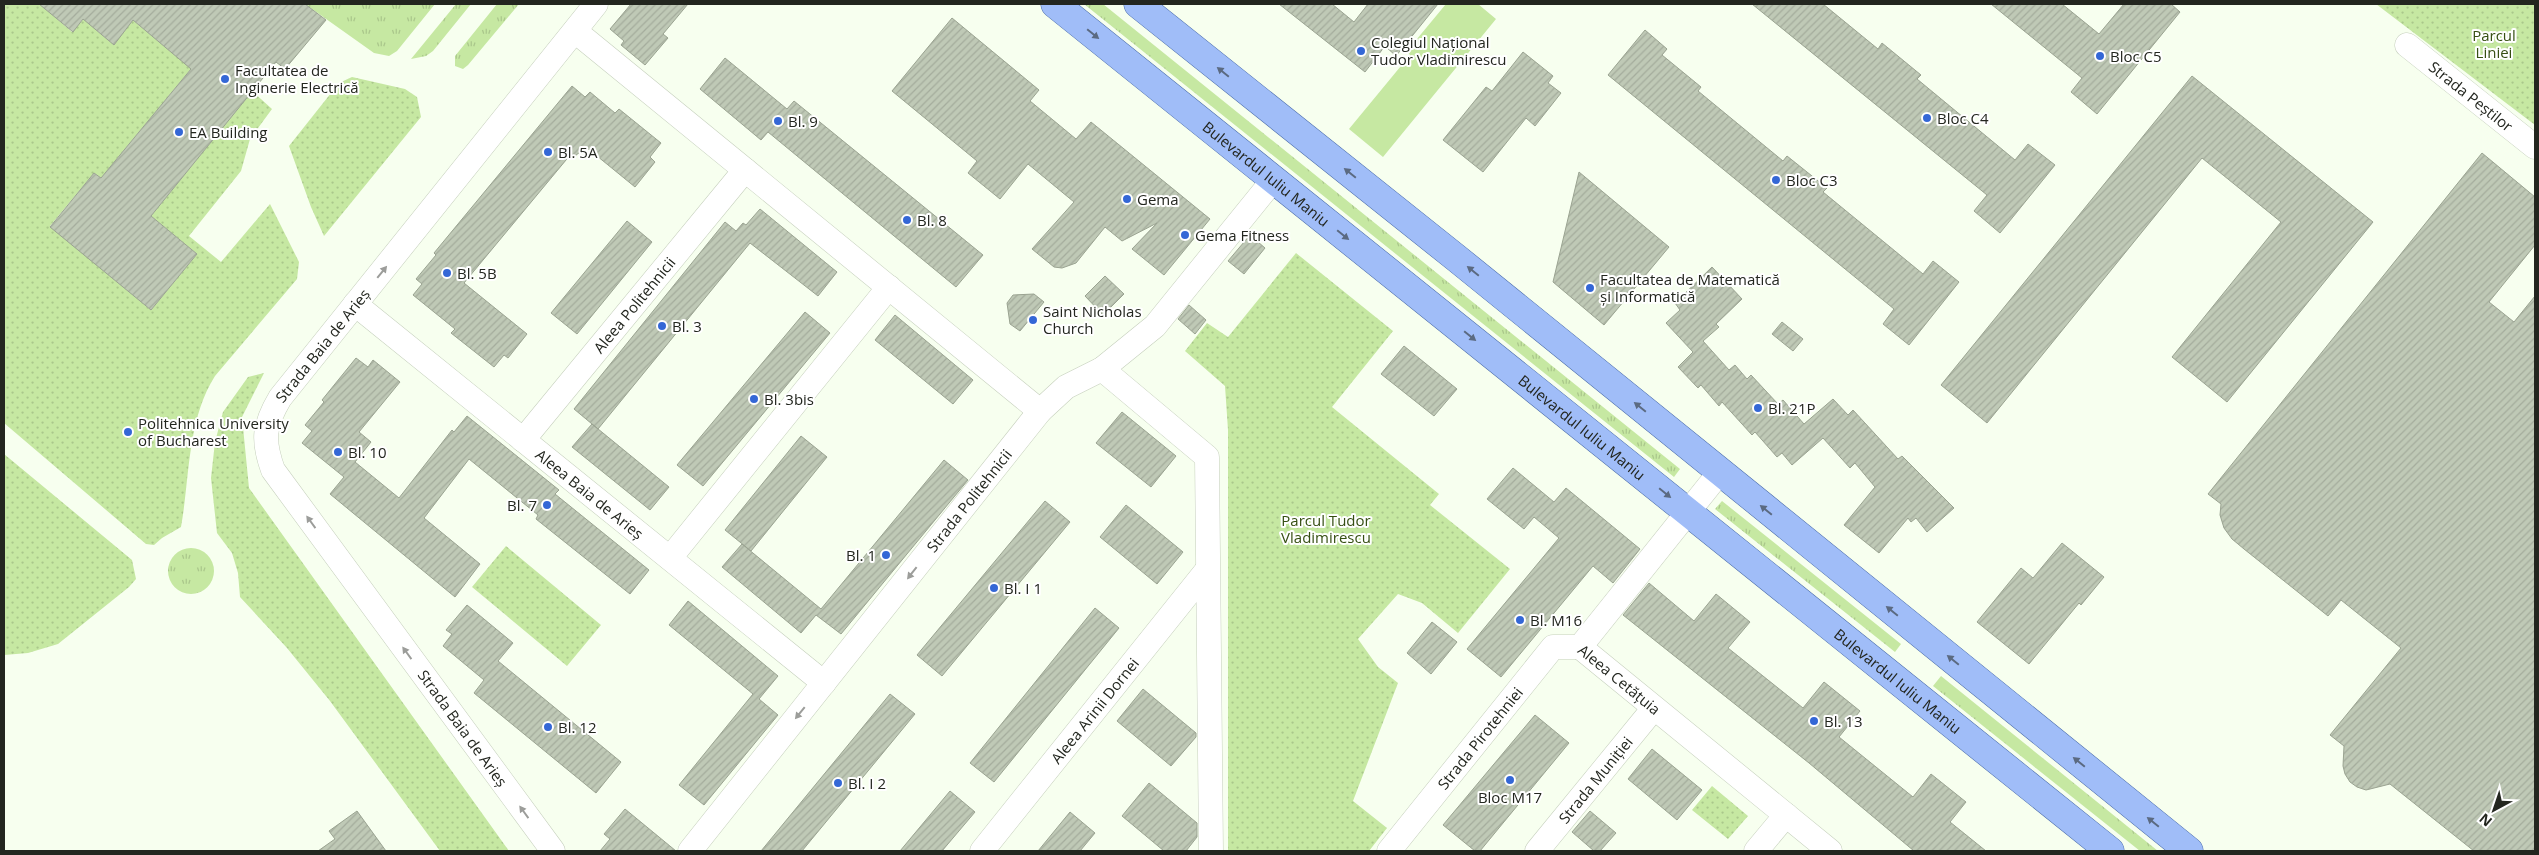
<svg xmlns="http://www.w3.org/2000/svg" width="2539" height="855" viewBox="0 0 2539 855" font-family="'Open Sans',sans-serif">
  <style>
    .grass { fill: url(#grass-tufts) }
    .park { fill: url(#park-dots) }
    .garden { fill: #c6e8a2 }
    .building { fill: url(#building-hatch); stroke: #9aa391 }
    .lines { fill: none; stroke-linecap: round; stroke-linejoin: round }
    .minor-casing { stroke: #c5cfbc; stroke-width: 25 }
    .primary-casing { stroke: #4b6ca9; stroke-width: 29 }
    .minor { stroke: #fff; stroke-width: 24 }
    .primary { stroke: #a0bdf8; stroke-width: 28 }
    .oneway { fill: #5b6a81 }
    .oneway2 { fill: #9c9d9a }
    .poi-dot { fill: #3467d6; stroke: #fff; stroke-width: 2 }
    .labels { text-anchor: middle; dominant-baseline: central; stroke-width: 4; stroke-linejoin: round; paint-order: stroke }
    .park-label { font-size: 15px; fill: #364f13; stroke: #fff }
    .poi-label { font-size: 15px; fill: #23261f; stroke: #fff; text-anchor: start }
    .street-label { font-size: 15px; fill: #23261f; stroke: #fff }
  </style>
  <defs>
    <pattern id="grass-tufts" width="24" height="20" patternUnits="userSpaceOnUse" patternTransform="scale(1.25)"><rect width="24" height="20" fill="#c6e8a2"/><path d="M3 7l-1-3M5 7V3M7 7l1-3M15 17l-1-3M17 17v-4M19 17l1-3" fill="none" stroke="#aac78b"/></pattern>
    <pattern id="park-dots" width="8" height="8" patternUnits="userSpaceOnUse" patternTransform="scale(1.25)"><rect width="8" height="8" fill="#c6e8a2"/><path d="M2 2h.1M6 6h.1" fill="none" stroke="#aac78b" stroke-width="1.8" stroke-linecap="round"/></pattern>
    <pattern id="building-hatch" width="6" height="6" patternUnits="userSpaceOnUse" patternTransform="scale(1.25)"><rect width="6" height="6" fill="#bfc9b6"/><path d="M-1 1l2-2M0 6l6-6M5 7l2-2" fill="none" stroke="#a4ac9c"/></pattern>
  </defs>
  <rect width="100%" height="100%" fill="#f7ffef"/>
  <path class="grass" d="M305 4H435L397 51 389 56 374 53Z
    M456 4H471L433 51 426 56 411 59Z
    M497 4H519L468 65 463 69 455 66V56Z
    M1084 4H1103L1680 469 1674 477Z
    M1722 501 1901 644 1895 652 1715 509Z
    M168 571a23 23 0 1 1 46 0a23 23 0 1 1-46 0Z
    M1941 676 2158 851H2140L1933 686Z"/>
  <path class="park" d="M4 4H54L48 11 72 32 92 9 90 7 93 4H114L96 30 113 44 133 20 176 56 195 64 101 178 94 173 50 226 151 310 197 254 151 216 252 91 272 109 250 139 241 171 189 236 221 262 270 204 299 262 297 279 215 376C187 420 190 477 181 527L162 538 154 545 146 544 4 423Z
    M2376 4H2535V125Z
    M352 77 405 89 417 97 421 117 324 236 311 207 289 146 339 83Z
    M1296 253 1393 331 1332 407 1439 494 1430 505 1510 569 1458 633 1422 603 1398 594 1358 639 1378 667 1398 683 1353 801 1387 828 1369 851H1228V430L1225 386 1185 351 1207 323 1228 337Z
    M264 373 242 417 249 488 509 851H440L330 701 287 648 240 597 238 573 232 553 217 533 211 478 215 442 223 412 248 377Z
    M4 454 132 560 136 579 129 587 58 644 28 653 4 655Z
    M506 546 601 625 567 666 472 587Z
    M1712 786 1748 816 1728 839 1692 810Z"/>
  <path class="garden" d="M1446 4H1478L1496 19 1383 157 1349 129 1410 55 1407 51Z"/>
  <path class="building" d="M39 4H305L326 20 285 69 276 62 151 216 197 254 151 310 50 227 94 173 101 178 191 69 133 20 114 45 83 19 73 32Z
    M631 4H688L663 34 668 38 645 65 621 45 624 41 610 29Z
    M1279 4H1332L1354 22 1368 4H1438L1396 56 1385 46 1365 72Z
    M1752 4H1823L1878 49 1882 43 1921 75 1917 79 2015 160 2028 144 2055 165 2000 233 1974 211 1987 195Z
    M1991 4H2062L2099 34 2124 4H2171L2180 12 2097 114 2071 92 2082 78Z
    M952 18 1039 90 1030 101 1076 139 1091 122 1210 219 1164 275 1132 249 1157 223 1122 241 1105 227 1076 263 1062 268 1054 267 1032 249 1074 202 1028 164 1000 199 968 173 977 161 892 91Z
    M1645 30 1667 49 1662 55 1701 87 1698 91 1783 161 1787 156 1827 188 1823 192 1923 274 1933 261 1959 282 1909 345 1883 324 1894 309 1608 75Z
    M1523 52 1553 76 1548 83 1561 93 1535 126 1526 118 1483 172 1443 140 1486 87 1492 91Z
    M725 58 787 109 794 101 983 255 956 287 768 132 761 140 700 89Z
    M2192 76 2373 222 2227 402 2172 357 2281 222 2202 158 1987 423 1941 385Z
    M572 86 585 97 590 92 615 113 619 109 661 143 650 157 655 162 635 187 586 147 575 156 571 154 464 283 527 334 508 358 504 355 494 367 451 333 455 329 413 295 422 284 416 279 436 255 434 253Z
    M2482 153 2535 197V245L2489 302 2514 322 2535 296V851H2474L2390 784 2366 790 2357 787 2350 782 2345 774 2343 766 2344 746 2330 735 2401 648 2341 600 2328 616 2244 549 2232 539 2224 528 2220 515 2221 504 2208 494Z
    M1579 172 1669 247 1604 325 1553 282Z
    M760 209 837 272 818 296 750 243 598 429 574 409 725 222 736 231 743 223 746 225Z
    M627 221 652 242 577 334 551 313Z
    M1250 235 1265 248 1244 274 1228 261Z
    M1712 267 1742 299 1716 324 1719 327 1703 341 1729 370 1735 365 1747 379 1751 375 1778 404 1783 400 1804 424 1833 399 1848 415 1853 410 1898 459 1902 456 1954 508 1927 532 1916 518 1911 522 1908 518 1879 553 1844 525 1875 487 1855 463 1850 468 1823 438 1792 465 1782 453 1777 457 1755 432 1752 435 1722 402 1719 406 1701 385 1698 388 1678 367 1693 352 1666 323 1680 310 1675 303Z
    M1105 276 1124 294 1103 315 1085 296Z
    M1034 294 1044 302 1020 331 1010 324 1007 303 1013 295Z
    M1189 305 1206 320 1195 334 1178 319Z
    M805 312 830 333 703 486 677 465Z
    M895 315 973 380 953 404 875 340Z
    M1782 322 1803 339 1793 351 1772 334Z
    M1404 346 1457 389 1434 416 1381 374Z
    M356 358 368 367 373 360 400 382 359 432 371 442 355 462 399 498 452 430 454 432 467 416 559 490 555 494 649 570 630 594 536 519 538 515 469 459 424 518 480 564 455 597 330 494 344 477 302 443 312 431 305 425 324 402 322 400Z
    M1122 412 1176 456 1151 487 1096 443Z
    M592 424 669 487 650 510 572 447Z
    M801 436 827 457 751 551 725 530Z
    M944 460 968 480 841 634 816 615 801 633 722 567 742 544 821 609Z
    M1513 468 1554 502 1566 488 1640 549 1613 583 1593 566 1501 677 1467 649 1559 538 1534 517 1524 529 1487 499Z
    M1045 501 1070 522 942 676 917 655Z
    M1126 505 1183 552 1157 584 1100 537Z
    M2062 543 2104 577 2081 605 2079 603 2029 664 1977 622 2021 568 2033 578Z
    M1649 583 1694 621 1716 594 1750 622 1728 648 1803 708 1824 682 1860 711 1839 737 1913 797 1931 774 1966 802 1950 822 1986 851H1914L1809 763 1623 615Z
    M688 601 778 676 759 699 778 715 704 805 679 785 753 694 669 625Z
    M467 605 513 643 498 661 621 762 596 793 474 693 484 680 443 646 452 634 446 630Z
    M1095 608 1119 628 994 782 970 763Z
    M1432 622 1457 642 1431 674 1407 653Z
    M1143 689 1196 733V737L1171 766 1117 721Z
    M890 694 915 714 802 851H761Z
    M1535 715 1569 743 1480 851H1475L1443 825Z
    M1652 749 1702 790 1677 820 1628 779Z
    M1149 783 1197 823V837L1186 851H1164L1122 816Z
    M950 791 975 812 942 851H900Z
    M625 809 676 851H600L610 839 604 834Z
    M357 811 386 851H318L335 839 329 831Z
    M1590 811 1616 833 1600 851H1594L1572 832Z
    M1070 812 1095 833 1080 851H1038Z"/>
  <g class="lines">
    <g class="minor-casing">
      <g id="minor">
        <path d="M575 31 1040 411"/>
        <path id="s1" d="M2407 45 2535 147"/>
        <path id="s2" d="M355 304 824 683"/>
        <path d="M1102 369 1207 457 1211 851"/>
        <path id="s3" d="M523 440 745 170"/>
        <path d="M670 558 889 287"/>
        <path id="s4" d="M1580 647 1830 851"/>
        <path d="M1580 647 1720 472"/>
        <path id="s5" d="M553 851 273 470C262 440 264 425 280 398L596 4"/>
        <path id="s6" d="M690 851 1040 411 1066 387 1102 369 1155 326 1274 179"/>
        <path id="s7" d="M982 851 1207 570"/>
        <path id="s8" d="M1389 851 1553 647H1580"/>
        <path id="s9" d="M1537 851 1654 708"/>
        <path d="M1756 851 1786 815"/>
      </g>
    </g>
    <g class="primary-casing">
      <g id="primary">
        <path id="s10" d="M1055 4 2110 851"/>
        <path d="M1138 4 1455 257 2189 851"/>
      </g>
    </g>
    <use href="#minor" class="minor"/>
    <use href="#primary" class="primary"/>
  </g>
  <defs><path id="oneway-solid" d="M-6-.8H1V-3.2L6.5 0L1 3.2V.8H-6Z" transform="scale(1.25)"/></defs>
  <g class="oneway">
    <use href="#oneway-solid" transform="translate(1093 34) rotate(39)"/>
    <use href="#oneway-solid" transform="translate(1223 72) rotate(-141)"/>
    <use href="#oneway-solid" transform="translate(1350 173) rotate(-141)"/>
    <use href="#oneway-solid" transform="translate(1343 235) rotate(39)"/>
    <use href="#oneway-solid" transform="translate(1473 271) rotate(-141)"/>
    <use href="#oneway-solid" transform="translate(1470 336) rotate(39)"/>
    <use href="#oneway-solid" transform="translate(1640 407) rotate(-141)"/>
    <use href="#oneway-solid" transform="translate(1665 493) rotate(39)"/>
    <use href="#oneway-solid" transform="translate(1766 510) rotate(-141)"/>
    <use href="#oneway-solid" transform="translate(1892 611) rotate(-141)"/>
    <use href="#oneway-solid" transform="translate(1953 660) rotate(-141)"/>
    <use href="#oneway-solid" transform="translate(2079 762) rotate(-141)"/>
    <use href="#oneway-solid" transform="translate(2153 822) rotate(-141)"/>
  </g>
  <g class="oneway2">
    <use href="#oneway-solid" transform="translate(382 272) rotate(-51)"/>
    <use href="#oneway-solid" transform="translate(311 522) rotate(-126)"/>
    <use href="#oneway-solid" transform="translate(912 573) rotate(128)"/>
    <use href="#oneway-solid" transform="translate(407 653) rotate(-126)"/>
    <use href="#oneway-solid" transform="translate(800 713) rotate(129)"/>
    <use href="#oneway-solid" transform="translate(524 812) rotate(-126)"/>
  </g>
  <g class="poi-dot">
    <circle cx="1361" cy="51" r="5"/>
    <circle cx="2100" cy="56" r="5"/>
    <circle cx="225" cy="79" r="5"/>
    <circle cx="1927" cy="118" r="5"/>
    <circle cx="778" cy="121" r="5"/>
    <circle cx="179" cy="132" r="5"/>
    <circle cx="548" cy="152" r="5"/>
    <circle cx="1776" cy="180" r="5"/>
    <circle cx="1127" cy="199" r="5"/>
    <circle cx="907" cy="220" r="5"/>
    <circle cx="1185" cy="235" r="5"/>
    <circle cx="447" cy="273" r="5"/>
    <circle cx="1590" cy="288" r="5"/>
    <circle cx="1033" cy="320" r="5"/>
    <circle cx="662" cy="326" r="5"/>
    <circle cx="754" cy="399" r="5"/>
    <circle cx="1758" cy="408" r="5"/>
    <circle cx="128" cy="432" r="5"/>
    <circle cx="338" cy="452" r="5"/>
    <circle cx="547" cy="505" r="5"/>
    <circle cx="886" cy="555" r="5"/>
    <circle cx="994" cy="588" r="5"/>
    <circle cx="1520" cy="620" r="5"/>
    <circle cx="1814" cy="721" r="5"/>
    <circle cx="548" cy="727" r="5"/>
    <circle cx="1510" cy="780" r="5"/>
    <circle cx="838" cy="783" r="5"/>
  </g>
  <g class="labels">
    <g class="park-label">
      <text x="2494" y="35">Parcul<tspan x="2494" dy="17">Liniei</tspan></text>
      <text x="1326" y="520">Parcul Tudor<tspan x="1326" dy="17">Vladimirescu</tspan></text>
    </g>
    <g class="poi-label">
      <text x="1371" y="42">Colegiul Național<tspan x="1371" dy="17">Tudor Vladimirescu</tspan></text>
      <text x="2110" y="56">Bloc C5</text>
      <text x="235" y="70">Facultatea de<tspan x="235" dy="17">Inginerie Electrică</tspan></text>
      <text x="1937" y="118">Bloc C4</text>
      <text x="788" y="121">Bl. 9</text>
      <text x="189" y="132">EA Building</text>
      <text x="558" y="152">Bl. 5A</text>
      <text x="1786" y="180">Bloc C3</text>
      <text x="1137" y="199">Gema</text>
      <text x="917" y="220">Bl. 8</text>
      <text x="1195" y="235">Gema Fitness</text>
      <text x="457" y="273">Bl. 5B</text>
      <text x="1600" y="279">Facultatea de Matematică<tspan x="1600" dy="17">și Informatică</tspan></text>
      <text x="1043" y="311">Saint Nicholas<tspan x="1043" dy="17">Church</tspan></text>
      <text x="672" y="326">Bl. 3</text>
      <text x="764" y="399">Bl. 3bis</text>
      <text x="1768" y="408">Bl. 21P</text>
      <text x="138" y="423">Politehnica University<tspan x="138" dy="17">of Bucharest</tspan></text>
      <text x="348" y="452">Bl. 10</text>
      <text x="537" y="505" text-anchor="end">Bl. 7</text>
      <text x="876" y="555" text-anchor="end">Bl. 1</text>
      <text x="1004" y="588">Bl. I 1</text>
      <text x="1530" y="620">Bl. M16</text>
      <text x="1824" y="721">Bl. 13</text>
      <text x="558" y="727">Bl. 12</text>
      <text x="848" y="783">Bl. I 2</text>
      <text x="1510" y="797" text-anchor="middle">Bloc M17</text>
    </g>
    <g class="street-label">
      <text stroke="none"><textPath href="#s1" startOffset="82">Strada Peștilor</textPath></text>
      <text stroke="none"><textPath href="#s10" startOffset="271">Bulevardul Iuliu Maniu</textPath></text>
      <text stroke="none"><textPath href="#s3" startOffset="175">Aleea Politehnicii</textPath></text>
      <text stroke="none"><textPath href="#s5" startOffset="616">Strada Baia de Arieș</textPath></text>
      <text stroke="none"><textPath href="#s10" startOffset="676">Bulevardul Iuliu Maniu</textPath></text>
      <text stroke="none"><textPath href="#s2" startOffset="302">Aleea Baia de Arieș</textPath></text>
      <text stroke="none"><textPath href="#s6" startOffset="448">Strada Politehnicii</textPath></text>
      <text stroke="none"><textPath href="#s4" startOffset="51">Aleea Cetățuia</textPath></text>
      <text stroke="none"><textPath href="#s10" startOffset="1081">Bulevardul Iuliu Maniu</textPath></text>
      <text stroke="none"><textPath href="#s7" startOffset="180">Aleea Arinii Dornei</textPath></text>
      <text transform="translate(463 728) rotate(54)">Strada Baia de Arieș</text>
      <text stroke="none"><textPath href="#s8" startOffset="145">Strada Pirotehniei</textPath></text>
      <text stroke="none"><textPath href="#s9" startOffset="92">Strada Muniției</textPath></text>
    </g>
  </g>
  <rect width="2539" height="855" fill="none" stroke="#23261f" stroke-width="10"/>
  <g transform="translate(2494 810) rotate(220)" stroke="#ffffff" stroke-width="4" paint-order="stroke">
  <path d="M0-4L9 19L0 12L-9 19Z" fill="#23261f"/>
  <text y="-8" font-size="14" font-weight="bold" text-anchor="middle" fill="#23261f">N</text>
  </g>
</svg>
